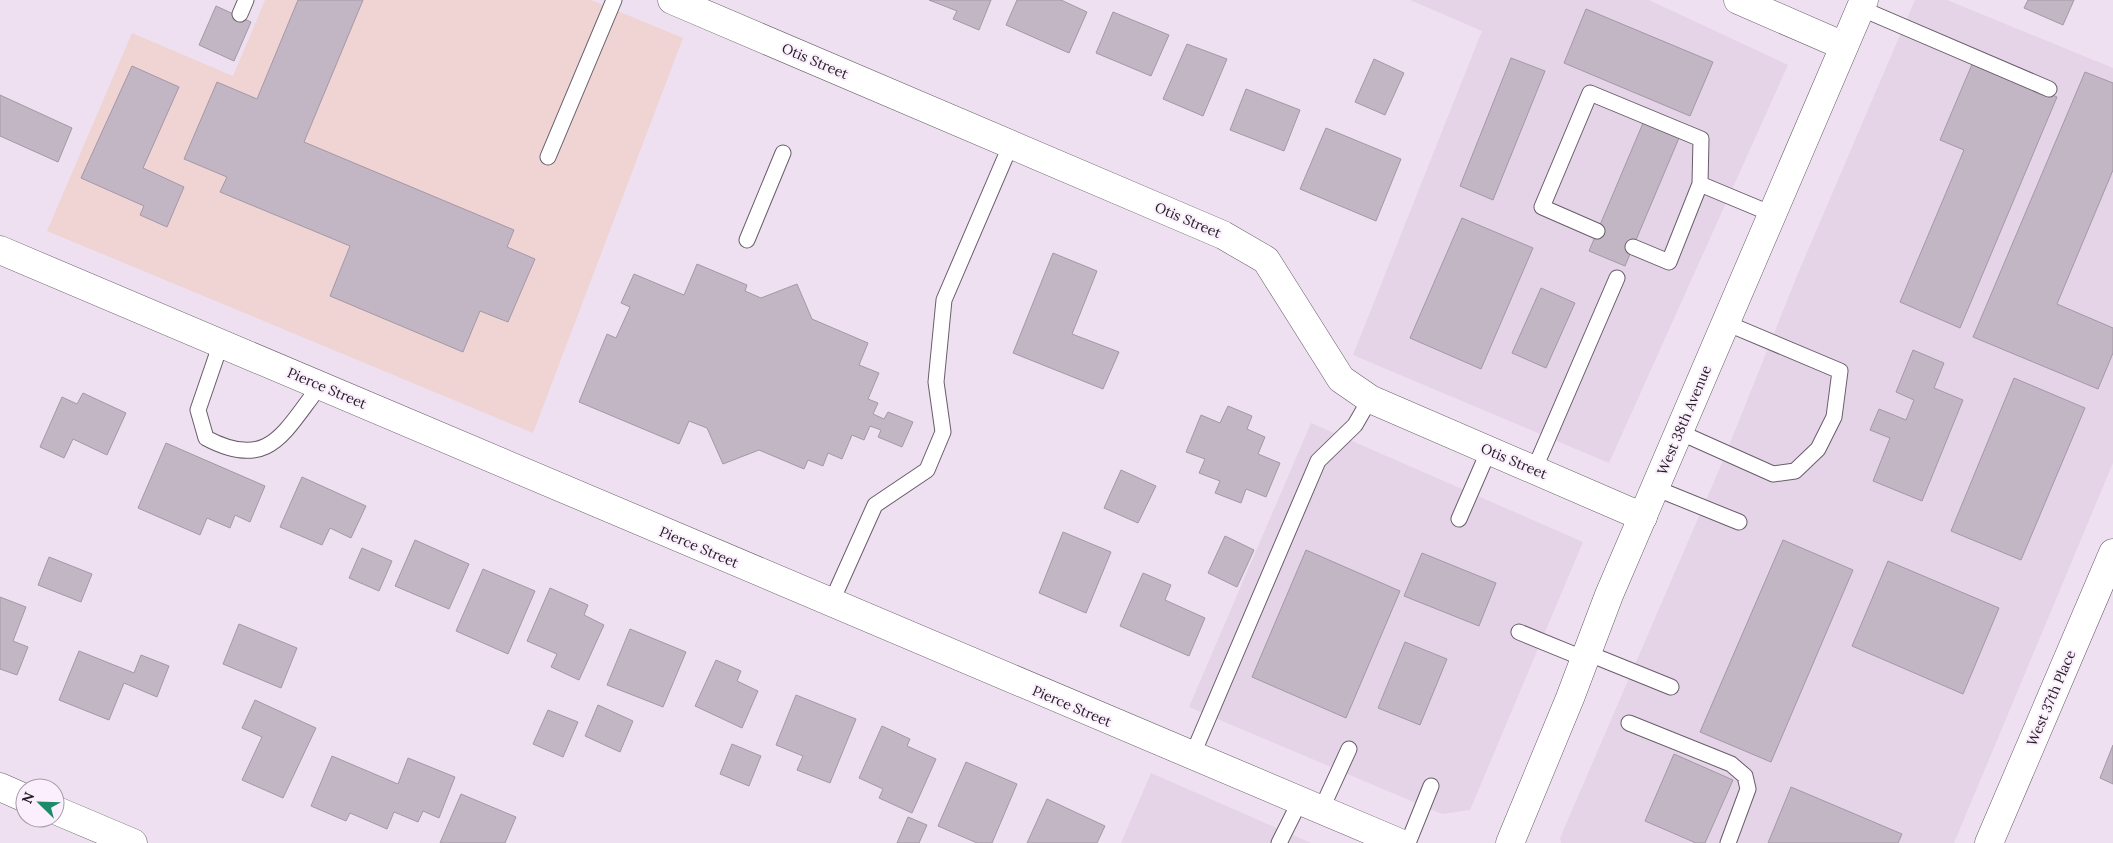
<svg xmlns="http://www.w3.org/2000/svg" width="2113" height="843" viewBox="0 0 2113 843" font-family="Lora,serif">
  <style>
    .built { fill: #e5d3e8 }
    .education { fill: #efd4d3 }
    .building { fill: #c2b5c4; stroke: #a498a6 }
    .lines { fill: none; stroke-linecap: round; stroke-linejoin: round }
    .lane-casing { stroke: #685d6a; stroke-width: 17 }
    .street-casing { stroke: #685d6a; stroke-width: 29 }
    .secondary-casing { stroke: #685d6a; stroke-width: 29 }
    .lane { stroke: #fff; stroke-width: 15 }
    .street { stroke: #fff; stroke-width: 28 }
    .secondary { stroke: #fff; stroke-width: 28 }
    .labels { text-anchor: middle; dominant-baseline: central; stroke-width: 4; stroke-linejoin: round; paint-order: stroke }
    .street-label { font-size: 14px; fill: #231e24; stroke: #fbeefd }
  </style>
  <rect width="100%" height="100%" fill="#eee0f0"/>
  <path class="built" d="M1410 0H1649L1788 65 1609 463 1353 355 1482 31Z
    M1915 0H1947L2113 68V463L1954 843H1561L1560 838 1722 463 1799 271Z
    M1311 423 1583 542 1470 810 1442 814 1189 707Z
    M1151 773 1311 843H1121Z"/>
  <path class="education" d="M265 0H591L683 38 533 433 47 231 132 33 233 76Z"/>
  <path class="building" d="M298 0H363L304 142 514 230 507 247 535 259 508 322 480 311 463 352 330 296 350 246 220 192 227 177 184 159 217 82 257 99Z
    M929 0H991L979 30 953 19 957 11Z
    M1017 0H1061L1087 12 1069 53 1006 25Z
    M2028 0H2074L2063 25 2024 8Z
    M216 6 251 22 234 61 199 45Z
    M1586 9 1713 62 1690 116 1564 63Z
    M1113 12 1169 35 1151 76 1096 53Z
    M1187 44 1227 59 1203 116 1163 99Z
    M1511 58 1545 71 1493 200 1460 186Z
    M1374 59 1404 73 1385 115 1355 102Z
    M1973 62 2057 97 1960 328 1900 302 1964 150 1940 140Z
    M132 66 179 87 143 168 184 187 167 227 140 215 144 206 81 178Z
    M2085 72 2113 83V170L2057 304 2113 328V353L2098 389 1973 337Z
    M1246 89 1300 110 1284 151 1230 130Z
    M0 95 72 128 58 162 0 136Z
    M1643 123 1679 138 1625 266 1589 251Z
    M1326 128 1401 159 1376 221 1300 189Z
    M1462 218 1533 248 1481 369 1410 338Z
    M1053 253 1097 271 1072 334 1119 352 1103 389 1013 353Z
    M697 264 747 285 745 291 761 298 797 284 812 319 868 343 859 365 879 373 868 399 878 403 873 414 884 419 888 412 913 422 902 447 878 437 881 430 870 426 864 440 852 435 842 459 828 453 823 466 808 460 804 469 759 450 723 464 707 428 689 421 679 444 579 402 607 334 616 338 630 307 621 303 634 274 684 295Z
    M1541 288 1575 303 1546 368 1512 353Z
    M1913 350 1944 363 1934 388 1963 400 1922 501 1873 481 1890 438 1870 430 1879 409 1906 420 1914 400 1896 392Z
    M2014 378 2085 408 2021 560 1951 531Z
    M83 393 126 413 107 455 73 439 64 458 40 447 62 397 77 404Z
    M1228 406 1252 416 1247 429 1265 437 1258 454 1280 463 1266 497 1246 489 1241 503 1215 493 1220 481 1199 473 1205 459 1186 452 1201 415 1220 423Z
    M166 443 265 486 250 522 235 515 230 528 207 518 200 535 138 508Z
    M1121 470 1156 486 1138 523 1104 508Z
    M302 477 366 506 351 538 330 528 322 545 280 527Z
    M1063 532 1111 552 1086 613 1039 593Z
    M1225 536 1254 550 1237 587 1208 573Z
    M415 540 469 564 449 609 395 586Z
    M1783 540 1853 570 1771 762 1700 732Z
    M362 548 392 561 379 591 349 578Z
    M1306 550 1400 591 1346 718 1252 677Z
    M1422 553 1496 583 1479 626 1404 596Z
    M49 557 92 574 81 602 38 585Z
    M1888 561 1999 608 1963 694 1852 646Z
    M483 569 535 591 508 654 456 631Z
    M1143 573 1171 585 1165 600 1205 618 1189 656 1120 626Z
    M550 588 588 605 584 615 604 625 579 680 551 667 557 654 527 641Z
    M0 597 26 607 13 641 28 647 17 675 0 669Z
    M239 624 297 648 281 688 223 664Z
    M630 629 686 652 663 707 607 685Z
    M1405 642 1447 659 1420 725 1378 708Z
    M79 651 134 673 141 655 169 666 157 697 124 683 109 720 59 700Z
    M716 660 741 671 737 681 758 691 742 728 695 706Z
    M796 695 856 719 830 783 797 770 803 756 776 745Z
    M255 700 316 728 283 798 242 780 262 737 242 728Z
    M598 705 633 721 620 752 585 736Z
    M548 710 578 722 563 757 533 744Z
    M882 726 910 739 907 746 936 759 912 813 879 798 883 789 859 778Z
    M732 744 761 756 749 786 720 774Z
    M2113 745V784L2100 778Z
    M1674 754 1733 780 1705 843H1696L1645 821Z
    M332 756 398 784 408 758 455 777 439 818 423 811 418 822 394 812 387 829 350 813 346 821 311 806Z
    M966 762 1017 784 992 843H977L938 826Z
    M1791 787 1902 834 1898 843H1768Z
    M461 794 516 817 505 843H440Z
    M1047 799 1105 826 1097 843H1027Z
    M908 817 927 825 919 843H897Z"/>
  <g class="lines">
    <g class="lane-casing">
      <path id="lane" d="M1860 8 2049 89
        M240 14 246 0
        M548 157 614 0
        M1597 231 1542 207 1590 93 1701 139 1700 184 1772 214
        M747 240 783 153
        M1633 247 1669 262 1700 184
        M221 343 198 410 206 438C270 472 284 431 320 386
        M1679 432 1773 474 1795 471 1818 449 1834 417 1840 371 1726 323
        M1534 470 1617 278
        M1655 488 1739 522
        M1459 519 1489 450
        M831 603 875 505 927 470 943 432 936 382 944 300 1011 144
        M1519 632 1585 659
        M1587 653 1671 687
        M1629 723 1731 764 1745 776 1748 789 1728 843
        M1192 756 1318 461 1355 425 1370 399
        M1321 810 1349 749
        M1279 843 1300 801
        M1408 843 1431 786"/>
    </g>
    <g class="street-casing">
      <path id="street" d="M672 0 1223 235 1266 260 1341 379 1370 399 1643 517
        M1738 0 1844 46
        M0 787 25 798
        M55 810 133 843
        M1989 843 2113 553"/>
    </g>
    <g class="secondary-casing">
      <path id="secondary" d="M0 250 1400 843
        M1510 843 1570 698 1609 595 1864 0"/>
    </g>
    <use href="#lane" class="lane"/>
    <use href="#street" class="street"/>
    <use href="#secondary" class="secondary"/>
  </g>
  <g class="labels">
    <g class="street-label">
      <text transform="translate(815 61) rotate(23)">Otis Street</text>
      <text transform="translate(1188 220) rotate(23)">Otis Street</text>
      <text transform="translate(327 388) rotate(23)">Pierce Street</text>
      <text transform="translate(1684 420) rotate(-67)">West 38th Avenue</text>
      <text transform="translate(1514 461) rotate(23)">Otis Street</text>
      <text transform="translate(699 547) rotate(23)">Pierce Street</text>
      <text transform="translate(2051 698) rotate(-67)">West 37th Place</text>
      <text transform="translate(1072 706) rotate(23)">Pierce Street</text>
    </g>
  </g>
  <g transform="translate(40 803) rotate(293)"><circle r="24" fill="#fbeefd" stroke="#a59ba6"/>
  <path d="M0-4L9 19L0 12L-9 19Z" fill="#1d8a68"/>
  <text y="-8" font-size="14" font-weight="bold" text-anchor="middle" fill="#231e24">N</text>
  </g>
</svg>
